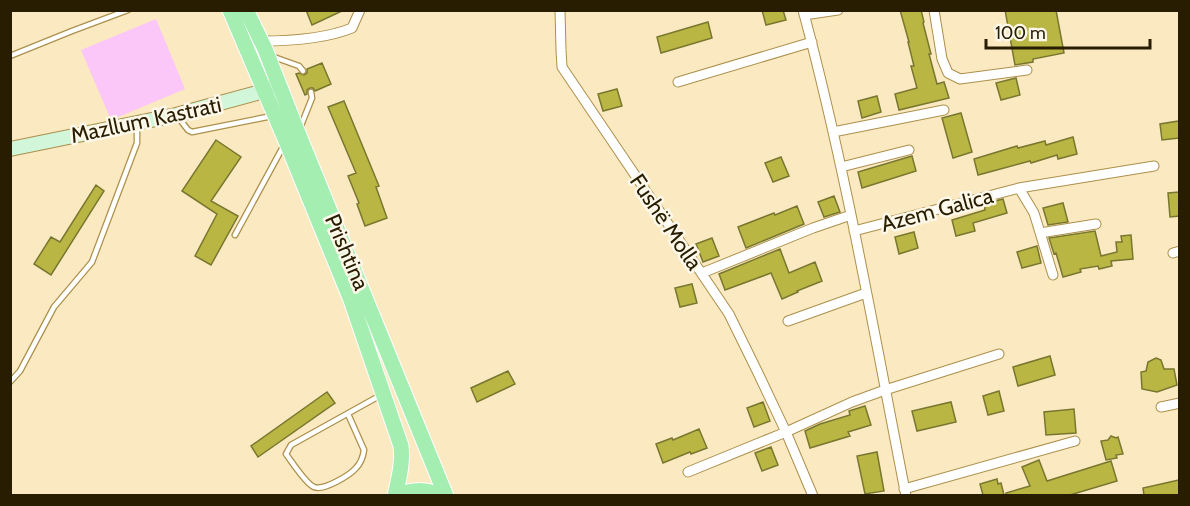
<svg xmlns="http://www.w3.org/2000/svg" width="1190" height="506" viewBox="0 0 1190 506" font-family="Cabin,sans-serif">
  <style>
    .green { fill: #fac7f8 }
    .building { fill: #b9b644; stroke: #78772f; stroke-width: 1.5 }
    .lines { fill: none; stroke-linecap: round; stroke-linejoin: round }
    .service-casing { stroke: #ac904c; stroke-width: 7 }
    .minor-casing { stroke: #ac904c; stroke-width: 11 }
    .secondary-casing { stroke: #ac904c; stroke-width: 16 }
    .primary-casing { stroke: #fff; stroke-width: 17 }
    .service { stroke: #fff; stroke-width: 4.5 }
    .minor { stroke: #fff; stroke-width: 9 }
    .secondary { stroke: #d2f6d9; stroke-width: 14 }
    .primary { stroke: #a4eeb2; stroke-width: 15 }
    .labels { text-anchor: middle; dominant-baseline: central; stroke-width: 5; stroke-linejoin: round; paint-order: stroke }
    .street-label { font-size: 22px; fill: #281d01; stroke: #fdf8ea }
  </style>
  <rect width="100%" height="100%" fill="#fbe9c1"/>
  <path class="green" d="M156 19 185 89 111 120 81 50Z"/>
  <path class="building" d="M306 10H344L312 25Z
    M762 10H783L786 20 766 25Z
    M900 10H921L924 22 923 23 931 54H929L937 84 944 82 949 98 899 110 895 94 917 88 911 66H914L908 42H909Z
    M1005 10H1056L1064 53 1033 59V62L1015 65Z
    M708 22 712 38 661 53 657 37Z
    M322 63 331 84 315 91 313 88H310L307 90V94L305 95 296 74 299 73 304 75 307 73V69Z
    M1016 78 1020 95 1001 100 996 83Z
    M617 89 622 106 603 111 598 94Z
    M877 96 881 112 862 118 858 101Z
    M344 101 379 186 376 187 387 218 365 226 357 204 359 203 348 176 356 173 328 107Z
    M961 113 972 152 953 158 942 118Z
    M1179 121V138L1162 140 1160 124Z
    M1073 137 1077 154 1058 159 1057 155 1031 163 1030 161 978 175 974 159 1017 146 1018 148 1045 141 1046 145Z
    M216 140 241 157 211 201 238 216 211 265 195 256 217 214 182 191Z
    M912 156 916 171 862 188 858 172Z
    M781 157 789 176 773 182 765 163Z
    M96 185 104 191 51 275 34 264 51 237 60 242Z
    M1179 192V216L1170 217 1168 193Z
    M834 196 840 212 824 217 818 202Z
    M1003 199 1007 213 973 223 975 231 956 236 952 220 985 210 984 204Z
    M1063 203 1068 222 1048 225 1043 208Z
    M797 206 804 224 746 248 738 227 774 213 775 215Z
    M1095 231 1101 256 1117 252 1116 242H1122L1121 236 1131 235 1133 259 1111 261 1112 266 1099 269 1098 266 1080 269 1081 272 1063 277 1056 253 1054 254 1049 238Z
    M914 232 918 248 899 254 895 237Z
    M712 238 719 256 703 262 696 244Z
    M1037 246 1041 263 1022 268 1017 252Z
    M780 249 789 273 815 262 822 281 797 291 798 292 782 299 771 273 725 290 719 274Z
    M692 284 697 303 680 307 675 288Z
    M1050 356 1055 375 1018 386 1013 367Z
    M1156 358 1161 360 1164 369H1174L1177 385 1157 392 1142 389 1141 372 1146 371 1148 362Z
    M508 371 515 384 477 402 471 388Z
    M999 391 1004 411 988 415 983 396Z
    M327 392 335 403 258 457 251 446Z
    M763 402 770 421 754 427 747 408Z
    M951 402 956 422 917 431 912 411Z
    M865 406 871 425 848 432 850 436 810 448 805 431 820 424 850 415 849 411Z
    M1074 409 1076 433 1046 435 1044 412Z
    M699 429 707 448 691 454 690 452 663 463 656 444 672 438 673 440Z
    M1111 436 1116 438 1118 437 1123 454 1116 455 1117 458 1106 460 1101 441 1108 440Z
    M771 447 778 465 762 471 755 453Z
    M877 452 884 491 865 494 857 456Z
    M1039 460 1047 481 1111 461 1117 481 1070 495H1006V493L1030 486 1022 467Z
    M997 479 998 484 1001 483 1004 495H983L980 484Z
    M1179 480V495H1144L1143 488Z"/>
  <g class="lines">
    <g class="service-casing">
      <path id="service" d="M10 56 72 31 128 10
        M271 56 299 66 303 71
        M178 117 188 130 192 132 272 116
        M300 128 312 98 311 92
        M235 235 284 145
        M10 382 20 371 54 307 92 262 137 143V124
        M348 414 364 450C363 457 361 463 356 468 350 475 324 491 314 487 306 484 292 462 286 454L291 445 381 395"/>
    </g>
    <g class="minor-casing">
      <path id="minor" d="M560 10 561 50 562 67 729 314 758 373 786 432 688 472
        M803 10C846 170 874 333 906 496
        M934 10 942 59 948 73 960 79 1027 70
        M804 15 838 10
        M261 41C290 41 325 39 352 28L360 10
        M678 82 812 42
        M833 132 944 110
        M841 167 909 150
        M1019 188 1154 166
        M854 231 1019 188 1034 213 1053 275
        M1040 233 1096 224
        M1173 253 1180 251
        M702 273 813 228 851 215
        M788 321 866 293
        M1161 407 1180 403
        M904 489 1075 441
        M813 496 786 432 852 402 885 390 999 354"/>
    </g>
    <g class="secondary-casing">
      <path id="secondary" d="M10 149 176 115 264 91 273 86"/>
    </g>
    <g class="primary-casing">
      <path id="primary" d="M230 10 286 141 351 300 401 446C403 463 399 478 395 496
        M246 10 265 49 298 133 446 496
        M398 496C412 489 425 488 440 496"/>
    </g>
    <use href="#service" class="service"/>
    <use href="#minor" class="minor"/>
    <use href="#secondary" class="secondary"/>
    <use href="#primary" class="primary"/>
  </g>
  <g class="labels">
    <g class="street-label">
      <text transform="translate(146 120) rotate(-12)">Mazllum Kastrati</text>
      <text transform="translate(937 210) rotate(-15)">Azem Galica</text>
      <text transform="translate(666 222) rotate(56)">Fushë Molla</text>
      <text transform="translate(347 252) rotate(67)">Prishtina</text>
    </g>
  </g>
  <rect width="1190" height="506" fill="none" stroke="#281d01" stroke-width="24"/>
  <path d="M986 39v9h164v-9" fill="none" stroke="#281d01" stroke-width="3"/>
  <text x="995" y="39" font-size="18" fill="#281d01" stroke="#fdf8ea" stroke-width="4.5" paint-order="stroke">100 m</text>
</svg>
